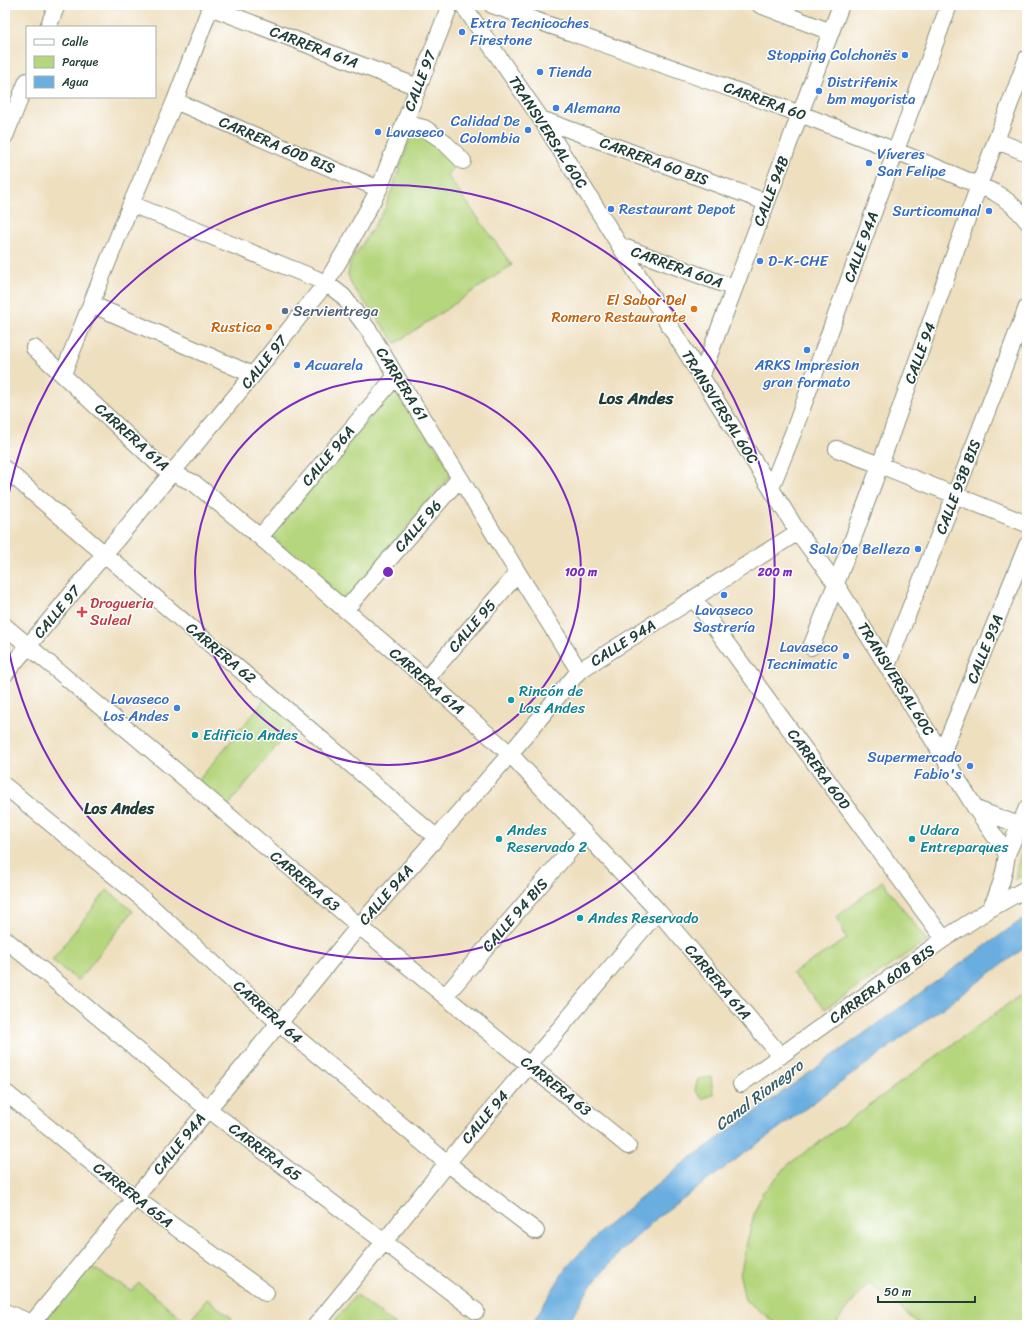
<svg xmlns="http://www.w3.org/2000/svg" width="1032" height="1330" viewBox="0 0 1032 1330" font-family="Sriracha,sans-serif">
  <style>
    .green { fill: #b6d67e; stroke: #6a8a59 }
    .water { fill: #6baee0; stroke: #45768a }
    .lines { fill: none; stroke-linecap: round; stroke-linejoin: round }
    .minor-casing { stroke: #868e7a; stroke-width: 18 }
    .minor { stroke: #fff; stroke-width: 16 }
    .ring { fill: none; stroke: #7b2cbf; stroke-width: 2 }
    .shop-dot { fill: #3f7fe0; stroke: #fff; stroke-width: 1.5 }
    .food-dot { fill: #e8710a; stroke: #fff; stroke-width: 1.5 }
    .service-dot { fill: #5c6f8a; stroke: #fff; stroke-width: 1.5 }
    .health-dot { fill: #e0444e; stroke: #fff; stroke-width: 1.5 }
    .culture-dot { fill: #0f9aa8; stroke: #fff; stroke-width: 1.5 }
    .labels { text-anchor: middle; dominant-baseline: central; stroke-width: 3; stroke-linejoin: round; paint-order: stroke }
    .shop-label { font-size: 15px; fill: #366cbe; stroke: #fff; text-anchor: start }
    .street-label { font-size: 15px; fill: #1f3d34; stroke: #fff }
    .food-label { font-size: 15px; fill: #c56008; stroke: #fff; text-anchor: end }
    .service-label { font-size: 15px; fill: #4e5e75; stroke: #fff; text-anchor: start }
    .health-label { font-size: 15px; fill: #be3a42; stroke: #fff; text-anchor: start }
    .culture-label { font-size: 15px; fill: #0d838f; stroke: #fff; text-anchor: start }
    .neighbourhood-label { font-size: 16px; font-weight: bold; fill: #1f3d34; stroke: #fff }
    .water-label { font-size: 16px; font-style: italic; fill: #365f68; stroke: #fff }
    .quarter-label { font-size: 17px; font-weight: bold; fill: #1f3d34; stroke: #fff }
    .centre { fill: #7b2cbf; stroke: #fff; stroke-width: 2 }
    .ring-label { font-size: 12px; text-anchor: middle; font-weight: bold; fill: #7b2cbf; stroke: #fff; stroke-width: 3; stroke-linejoin: round; paint-order: stroke }
  </style>
  <rect width="100%" height="100%" fill="#fff"/>
  <filter id="ink" filterUnits="userSpaceOnUse"><feTurbulence type="fractalNoise" baseFrequency=".025" numOctaves="2"/><feDisplacementMap in="SourceGraphic" scale="8" xChannelSelector="R" yChannelSelector="G"/><feConvolveMatrix kernelMatrix="1 2 1 2 8 2 1 2 1" color-interpolation-filters="sRGB"/></filter>
  <filter id="wash" filterUnits="userSpaceOnUse"><feTurbulence type="fractalNoise" baseFrequency=".012" numOctaves="4" result="noise"/><feDisplacementMap in="SourceGraphic" scale="16" xChannelSelector="R" yChannelSelector="G"/><feGaussianBlur stdDeviation="0.9" result="paint"/><feColorMatrix in="noise" values="0 0 0 0 0 0 0 0 0 0 0 0 0 0 0 0 0 1.4 0 .05"/><feComposite in="paint" operator="in"/></filter>
  <g filter="url(#wash)">
    <rect width="100%" height="100%" fill="#eedfbf"/>
    <path class="green" d="M422 134 458 162 447 175 512 265 396 343 352 286 348 275 350 263 385 209 410 139Z
      M395 388 453 472 344 602 271 536Z
      M265 699 295 723 228 806 198 781Z
      M1027 836V873L1015 880 1017 867Z
      M882 881 927 941 825 1009 792 973 847 939 837 917Z
      M107 890 133 911 78 981 52 960Z
      M1027 990V1325H920L869 1282 834 1325H778L745 1300 740 1276 747 1242 755 1211 763 1192 789 1164Z
      M711 1077 713 1094 702 1099 695 1090 698 1079Z
      M88 1265 132 1291 139 1283 188 1323 207 1299 232 1318 227 1325H55L44 1321Z
      M356 1295 396 1325H331Z"/>
    <path class="water" d="M1027 916V946L659 1216 620 1252 590 1287 567 1325H531L566 1268 600 1232 677 1168Z"/>
  </g>
  <g filter="url(#ink)">
    <g class="lines">
      <g class="minor-casing">
        <path id="minor" d="M463 5 541 119 798 532 836 584 976 809 1007 854C1005 874 1000 891 990 909
          M492 5C660 64 830 120 994 192 1008 200 1017 208 1027 221
          M760 5 831 32
          M210 7 418 87
          M48 27 57 5
          M175 101 379 189
          M541 119 766 202
          M404 123 424 128 442 140 463 161
          M5 136 27 81
          M997 141 1027 153
          M131 204 312 277 326 283 343 296 370 332 396 376 460 478 518 573 579 671
          M621 246 734 288
          M91 304 253 375
          M34 348 157 463 172 473 194 483 260 537 426 679 510 754 658 911 781 1056
          M63 374 131 204 175 101 211 5
          M701 377 841 5
          M837 449 880 465 1027 524
          M5 469 437 838
          M771 488 793 433 949 5
          M260 537 396 376
          M694 599 944 939
          M345 610 460 478
          M5 626 359 926 628 1146
          M811 647C872 496 923 341 978 188 994 145 1011 102 1027 58
          M887 666 955 495 1027 307
          M5 674 253 375 326 283 349 244 379 189 450 5
          M426 679 518 573
          M942 753 1027 545
          M5 786 144 900 279 1023 447 1163 536 1231
          M976 809 1027 828
          M1007 854 1027 808
          M5 939 208 1109 476 1311
          M445 996 585 833
          M741 1084 944 939 990 909 1027 888
          M5 1092 135 1198 266 1293
          M5 1312 37 1325
          M32 1323 359 926 510 754 579 671 798 532
          M316 1325 384 1242 447 1163 658 911"/>
      </g>
      <use href="#minor" class="minor"/>
    </g>
  </g>
  <g class="ring">
    <circle cx="388" cy="572" r="193"/>
    <path d="M5 515A387 387 0 1 1 5 629"/>
  </g>
  <g class="shop-dot">
    <circle cx="462" cy="32" r="4"/>
    <circle cx="905" cy="55" r="4"/>
    <circle cx="540" cy="72" r="4"/>
    <circle cx="819" cy="91" r="4"/>
    <circle cx="556" cy="108" r="4"/>
    <circle cx="528" cy="130" r="4"/>
    <circle cx="378" cy="132" r="4"/>
    <circle cx="869" cy="163" r="4"/>
    <circle cx="611" cy="209" r="4"/>
    <circle cx="989" cy="211" r="4"/>
    <circle cx="760" cy="261" r="4"/>
    <circle cx="807" cy="350" r="4"/>
    <circle cx="297" cy="365" r="4"/>
    <circle cx="918" cy="549" r="4"/>
    <circle cx="724" cy="595" r="4"/>
    <circle cx="846" cy="656" r="4"/>
    <circle cx="177" cy="708" r="4"/>
    <circle cx="970" cy="766" r="4"/>
  </g>
  <g class="food-dot">
    <circle cx="694" cy="309" r="4"/>
    <circle cx="269" cy="327" r="4"/>
  </g>
  <circle class="service-dot" cx="285" cy="311" r="4"/>
  <path class="health-dot" d="M80 606h4v4h4v4h-4v4h-4v-4h-4v-4h4z"/>
  <g class="culture-dot">
    <circle cx="511" cy="700" r="4"/>
    <circle cx="195" cy="735" r="4"/>
    <circle cx="499" cy="839" r="4"/>
    <circle cx="912" cy="839" r="4"/>
    <circle cx="580" cy="918" r="4"/>
  </g>
  <g class="labels">
    <g class="shop-label">
      <text x="470" y="23">Extra Tecnicoches<tspan x="470" dy="17">Firestone</tspan></text>
      <text x="897" y="55" text-anchor="end">Stopping Colchonës</text>
      <text x="548" y="72">Tienda</text>
      <text x="827" y="82">Distrifenix<tspan x="827" dy="17">bm mayorista</tspan></text>
      <text x="564" y="108">Alemana</text>
      <text x="520" y="121" text-anchor="end">Calidad De<tspan x="520" dy="17">Colombia</tspan></text>
      <text x="386" y="132">Lavaseco</text>
      <text x="877" y="154">Víveres<tspan x="877" dy="17">San Felipe</tspan></text>
      <text x="619" y="209">Restaurant Depot</text>
      <text x="981" y="211" text-anchor="end">Surticomunal</text>
      <text x="768" y="261">D-K-CHE</text>
      <text x="305" y="365">Acuarela</text>
      <text x="807" y="365" text-anchor="middle">ARKS Impresion<tspan x="807" dy="17">gran formato</tspan></text>
      <text x="910" y="549" text-anchor="end">Sala De Belleza</text>
      <text x="724" y="610" text-anchor="middle">Lavaseco<tspan x="724" dy="17">Sastrería</tspan></text>
      <text x="838" y="647" text-anchor="end">Lavaseco<tspan x="838" dy="17">Tecnimatic</tspan></text>
      <text x="169" y="699" text-anchor="end">Lavaseco<tspan x="169" dy="17">Los Andes</tspan></text>
      <text x="962" y="757" text-anchor="end">Supermercado<tspan x="962" dy="17">Fabio's</tspan></text>
    </g>
    <g class="street-label">
      <text transform="translate(314 47) rotate(21)">CARRERA 61A</text>
      <text transform="translate(420 81) rotate(-69)">CALLE 97</text>
      <text transform="translate(765 101) rotate(20)">CARRERA 60</text>
      <text transform="translate(548 132) rotate(57)">TRANSVERSAL 60C</text>
      <text transform="translate(277 145) rotate(23)">CARRERA 60D BIS</text>
      <text transform="translate(654 161) rotate(20)">CARRERA 60 BIS</text>
      <text transform="translate(771 191) rotate(-69)">CALLE 94B</text>
      <text transform="translate(861 247) rotate(-70)">CALLE 94A</text>
      <text transform="translate(677 267) rotate(20)">CARRERA 60A</text>
      <text transform="translate(920 353) rotate(-70)">CALLE 94</text>
      <text transform="translate(264 362) rotate(-51)">CALLE 97</text>
      <text transform="translate(402 384) rotate(58)">CARRERA 61</text>
      <text transform="translate(720 407) rotate(58)">TRANSVERSAL 60C</text>
      <text transform="translate(132 437) rotate(42)">CARRERA 61A</text>
      <text transform="translate(328 456) rotate(-50)">CALLE 96A</text>
      <text transform="translate(958 487) rotate(-69)">CALLE 93B BIS</text>
      <text transform="translate(418 526) rotate(-49)">CALLE 96</text>
      <text transform="translate(57 612) rotate(-50)">CALLE 97</text>
      <text transform="translate(472 626) rotate(-49)">CALLE 95</text>
      <text transform="translate(623 643) rotate(-32)">CALLE 94A</text>
      <text transform="translate(985 649) rotate(-68)">CALLE 93A</text>
      <text transform="translate(221 653) rotate(40)">CARRERA 62</text>
      <text transform="translate(896 679) rotate(58)">TRANSVERSAL 60C</text>
      <text transform="translate(427 681) rotate(41)">CARRERA 61A</text>
      <text transform="translate(819 769) rotate(54)">CARRERA 60D</text>
      <text transform="translate(305 881) rotate(40)">CARRERA 63</text>
      <text transform="translate(386 895) rotate(-49)">CALLE 94A</text>
      <text transform="translate(515 915) rotate(-49)">CALLE 94 BIS</text>
      <text transform="translate(718 982) rotate(50)">CARRERA 61A</text>
      <text transform="translate(882 984) rotate(-35)">CARRERA 60B BIS</text>
      <text transform="translate(268 1012) rotate(42)">CARRERA 64</text>
      <text transform="translate(556 1086) rotate(39)">CARRERA 63</text>
      <text transform="translate(485 1117) rotate(-50)">CALLE 94</text>
      <text transform="translate(179 1144) rotate(-51)">CALLE 94A</text>
      <text transform="translate(265 1152) rotate(37)">CARRERA 65</text>
      <text transform="translate(133 1195) rotate(38)">CARRERA 65A</text>
    </g>
    <g class="food-label">
      <text x="686" y="300">El Sabor Del<tspan x="686" dy="17">Romero Restaurante</tspan></text>
      <text x="261" y="327">Rustica</text>
    </g>
    <g class="service-label">
      <text x="293" y="311">Servientrega</text>
    </g>
    <g class="health-label">
      <text x="90" y="603">Drogueria<tspan x="90" dy="17">Suleal</tspan></text>
    </g>
    <g class="culture-label">
      <text x="519" y="691">Rincón de<tspan x="519" dy="17">Los Andes</tspan></text>
      <text x="203" y="735">Edificio Andes</text>
      <text x="507" y="830">Andes<tspan x="507" dy="17">Reservado 2</tspan></text>
      <text x="920" y="830">Udara<tspan x="920" dy="17">Entreparques</tspan></text>
      <text x="588" y="918">Andes Reservado</text>
    </g>
    <g class="neighbourhood-label">
      <text x="119" y="808">Los Andes</text>
    </g>
    <g class="water-label">
      <text transform="translate(759 1095) rotate(-37)">Canal Rionegro</text>
    </g>
    <g class="quarter-label">
      <text x="636" y="398">Los Andes</text>
    </g>
  </g>
  <circle cx="388" cy="572" r="6" class="centre"/>
  <g class="ring-label">
    <text x="581" y="576">100 m</text>
    <text x="775" y="576">200 m</text>
  </g>
  <rect width="1032" height="1330" fill="none" stroke="#fff" stroke-width="20"/>
  <rect x="26" y="26" width="130" height="72" fill="#ffffff" stroke="#a5b1ae"/>
  <rect x="34" y="39" width="20" height="6" fill="#ffffff" stroke="#a5b1ae"/>
  <text x="62" y="46" font-size="12" fill="#1f3d34">Calle</text>
  <rect x="34" y="56" width="20" height="12" fill="#b6d67e" stroke="#a5b1ae"/>
  <text x="62" y="66" font-size="12" fill="#1f3d34">Parque</text>
  <rect x="34" y="76" width="20" height="12" fill="#6baee0" stroke="#a5b1ae"/>
  <text x="62" y="86" font-size="12" fill="#1f3d34">Agua</text>
  <path d="M878 1296v6h97v-6" fill="none" stroke="#1f3d34" stroke-width="2"/>
  <text x="884" y="1296" font-size="12" fill="#1f3d34" stroke="#ffffff" stroke-width="3" paint-order="stroke">50 m</text>
</svg>
